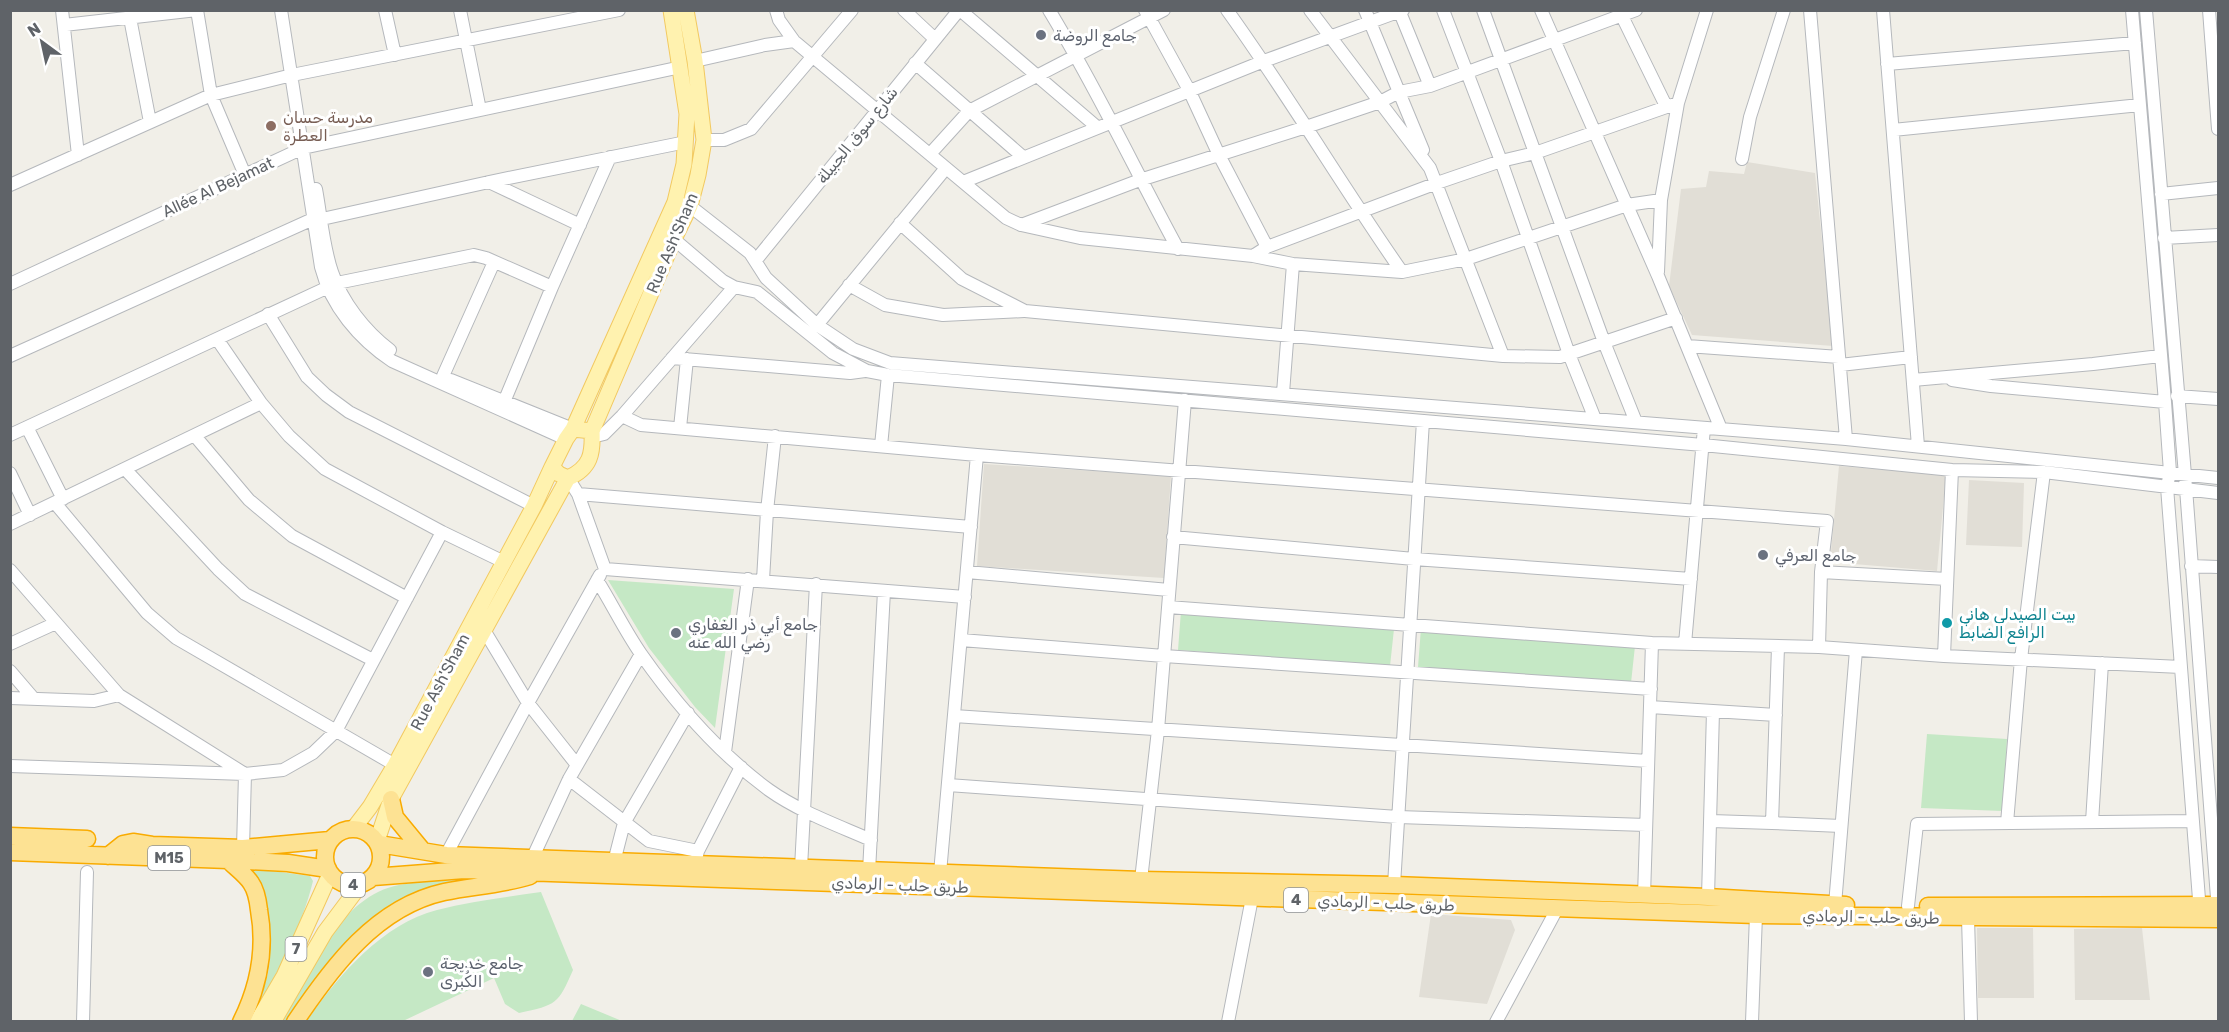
<svg xmlns="http://www.w3.org/2000/svg" width="2229" height="1032" viewBox="0 0 2229 1032" font-family="Rubik,'Noto Naskh Arabic',sans-serif">
  <style>
    .education { fill: #e1ded6 }
    .green { fill: #c5e8c5 }
    .lines { fill: none; stroke-linecap: round; stroke-linejoin: round }
    .minor-casing { stroke: #b5b8bc; stroke-width: 14 }
    .major-casing { stroke: #f2c960; stroke-width: 17 }
    .highway-casing { stroke: #f9ab00; stroke-width: 19 }
    .minor { stroke: #fff; stroke-width: 12 }
    .major { stroke: #fff2af; stroke-width: 15 }
    .highway { stroke: #fde293; stroke-width: 16 }
    .worship-dot { fill: #6b7280; stroke: #fff; stroke-width: 2 }
    .education-dot { fill: #8d6e63; stroke: #fff; stroke-width: 2 }
    .culture-dot { fill: #0f9aa8; stroke: #fff; stroke-width: 2 }
    .labels { text-anchor: middle; dominant-baseline: central; stroke-width: 6; stroke-linejoin: round; paint-order: stroke }
    .shield { fill: #fff; stroke: #8f9295; stroke-width: 1.5 }
    .shield-label { font-size: 15px; font-weight: bold; fill: #5f6368 }
    .worship-label { font-size: 16px; fill: #5b616d; stroke: #fff; text-anchor: start }
    .education-label { font-size: 16px; fill: #785e54; stroke: #fff; text-anchor: start }
    .street-label { font-size: 16px; fill: #5f6368; stroke: #fff }
    .culture-label { font-size: 16px; fill: #0d838f; stroke: #fff; text-anchor: start }
  </style>
  <rect width="100%" height="100%" fill="#f1efe8"/>
  <path class="education" d="M1747 162 1815 173 1833 346 1692 335 1669 286 1681 189 1706 187 1709 171 1744 174Z
    M984 464 1171 476 1164 578 977 566Z
    M1839 466 1946 475 1937 571 1830 562Z
    M1969 480 2024 483 2022 547 1966 545Z
    M1431 914 1511 920 1515 930 1487 1004 1419 997Z
    M1977 928H2033L2034 998H1978Z
    M2142 928 2150 1000H2075L2074 929Z"/>
  <path class="green" d="M608 580 734 589 715 728 695 707 649 648Z
    M1181 611 1394 629 1390 666 1178 650Z
    M1421 628 1635 646 1631 683 1418 667Z
    M1927 734 2007 739 2003 811 1921 808Z
    M242 867 310 876 313 881C301 930 275 978 249 1022L247 1021C253 1009 261 996 265 983 280 943 257 904 242 867Z
    M500 880 387 911 357 931 329 962 287 1021 279 1022C306 974 340 896 399 885 432 878 467 881 500 880Z
    M541 892 573 970C558 1004 557 1005 519 1013L505 1004 494 978 403 1021H307C337 977 382 924 437 910 471 901 507 897 541 892Z
    M581 1004 622 1021H572Z"/>
  <g class="lines">
    <g class="minor-casing">
      <path id="minor" d="M62 10 78 155
        M197 10 211 95 245 175
        M281 10 321 267C331 306 359 339 392 361L566 439
        M385 10 395 55
        M460 10 480 110
        M776 10 779 20 794 41 1006 218 1021 225 1080 238 1253 256 1293 264 1402 272 1466 259 1627 205 1661 200
        M904 10 935 39
        M960 10 1097 127
        M1049 10C1096 87 1135 170 1178 249
        M1145 10 1189 90 1219 155 1267 247
        M1227 10C1289 96 1342 186 1402 272
        M1310 10 1430 168 1503 356
        M1365 10 1423 150
        M1443 10 1501 161 1569 354 1595 419
        M1483 10 1604 342 1636 422
        M1541 10 1658 276 1721 429
        M1619 10 1666 106
        M1810 10 1846 439
        M1883 10 1918 446
        M2132 10 2165 402 2170 472 2167 487 2200 912
        M2146 10 2185 475 2218 911
        M2209 10 2218 129
        M130 18 150 122
        M64 25 197 10
        M695 61 765 45 794 41
        M915 63 1023 157
        M1887 64 2135 43
        M1430 86 1636 10
        M1893 130 2140 105
        M704 140H724L751 129 852 10
        M930 154 969 111 1164 10
        M1742 159 1750 117 1784 10
        M489 182 580 225
        M963 182 1264 61 1403 10
        M10 185 211 95 292 75 619 10
        M316 189C321 216 323 246 332 272 342 302 365 331 390 350
        M2161 194 2218 188
        M682 204 690 206 750 253 766 278 817 325 853 349 890 363 1846 439 2218 478
        M322 219 489 182 686 142
        M900 223 962 279 1025 311 1503 356 1560 357 1676 318
        M1021 225 1140 180 1306 127 1380 102 1399 92 1430 86 1399 10
        M669 235 723 281 734 287 757 292 833 353 867 371 888 375 1703 445 1952 470 2044 472 2218 493
        M2164 238 2218 235
        M1253 256 1267 247 1437 183 1501 161 1535 153 1678 103
        M756 260 959 10
        M1658 272 1661 200 1678 103 1707 10
        M10 284 303 148 681 67
        M849 285 885 305 943 315 1024 311
        M268 314 307 377 326 395 349 412 534 506
        M817 325 946 168
        M217 339 261 403 289 436 325 469 442 532 504 562
        M1687 346 1839 357
        M10 356 313 219
        M672 358 850 373 865 371
        M1840 365 1911 357
        M443 376 494 262
        M451 380 573 429
        M1913 380 2093 364 2160 356
        M1952 380 1991 386 2165 402
        M1283 393 1293 264
        M2177 396 2218 399
        M504 402 552 287 610 157
        M622 416 641 425 977 455 1827 521 1821 572 1819 647
        M27 427 63 499
        M680 428 687 359
        M10 435 337 283 474 255 486 258 552 287
        M195 436 249 500 292 536 407 598
        M592 437 604 434 622 416 734 287
        M881 446 888 375
        M125 469 218 569 245 594 373 660
        M10 473 30 515
        M568 478 578 494 971 527
        M578 494 605 569 965 597
        M55 503 147 613 176 638 395 765
        M10 524 261 403
        M1173 537 1414 559 1691 579
        M2191 566 2218 567
        M10 570 119 695 245 774 243 848
        M967 572 1169 590
        M1821 572 1947 579
        M597 580C612 604 625 631 641 654 676 704 720 754 769 790 800 812 837 825 871 840
        M763 580 767 511 775 436
        M1168 607 1652 643 1819 647 1944 656 2181 667
        M484 630 528 703 577 765
        M961 640 1164 656 1651 689
        M10 644 56 623
        M1685 644 1704 428
        M1778 647 1772 823 1841 826
        M1944 656 1952 470
        M10 671 34 699
        M10 698 94 701 119 695
        M1650 707 1776 715
        M954 716 1648 761
        M725 752 748 579
        M10 766 245 774 283 770 313 753 336 731 442 532
        M569 779 649 841 698 851 695 864
        M948 785 1398 817 1646 825
        M1711 821 1772 823
        M2092 822 2102 663
        M2007 823 2021 659 2044 472
        M698 851 741 767
        M446 855 528 703 600 575
        M532 859 569 779 641 654
        M614 862 624 823 688 713
        M801 868 816 584
        M869 871 884 591
        M940 873 977 455
        M1141 880 1158 730 1185 400
        M1394 885 1423 421
        M1644 896 1652 643
        M1708 897 1713 711
        M1835 905 1856 650
        M1908 906 1917 824 2193 821
        M1968 918 1971 1022
        M83 1022 87 872
        M1228 1022 1252 898
        M1496 1022 1557 909
        M1752 1022 1756 915"/>
    </g>
    <g class="major-casing">
      <path id="major" d="M573 429 592 431C593 453 591 468 568 478L559 474 552 467 566 439 573 429 675 202 684 164 687 114 671 10
        M592 431 674 239 690 206 698 175 704 140 695 61 686 10
        M354 828 370 807 395 765 534 506 552 467
        M377 841 391 799 568 478
        M257 1022 284 976 330 874
        M273 1022 325 932 361 884"/>
    </g>
    <g class="highway-casing">
      <path id="highway" d="M391 799 395 817 423 851
        M325 857a28 28 0 1 1 56 0a28 28 0 1 1-56 0Z
        M10 836 87 839
        M379 844 446 855 1141 880 1394 885 1708 897 1846 905
        M10 852 228 860 288 863 328 869
        M108 856 123 844 133 842 152 845 243 848 330 840
        M228 860C235 867 246 875 251 883 256 890 258 901 259 910 266 949 259 986 241 1022
        M373 877 464 870 1756 915 2218 919
        M1928 906 2218 905
        M295 1022C332 967 376 907 444 892 473 886 501 885 530 876"/>
    </g>
    <use href="#minor" class="minor"/>
    <use href="#major" class="major"/>
    <use href="#highway" class="highway"/>
  </g>
  <g class="worship-dot">
    <circle cx="1041" cy="35" r="6"/>
    <circle cx="1763" cy="555" r="6"/>
    <circle cx="676" cy="633" r="6"/>
    <circle cx="428" cy="972" r="6"/>
  </g>
  <circle class="education-dot" cx="271" cy="126" r="6"/>
  <circle class="culture-dot" cx="1947" cy="623" r="6"/>
  <g class="labels">
    <g class="shield">
      <rect x="148" y="846" width="42" height="24" rx="4.5"/>
      <rect x="341" y="873" width="24" height="24" rx="4.5"/>
      <rect x="1284" y="888" width="24" height="24" rx="4.5"/>
      <rect x="285.5" y="937" width="21" height="24" rx="4.5"/>
    </g>
    <g class="shield-label">
      <text x="169" y="858">M15</text>
      <text x="353" y="885">4</text>
      <text x="1296" y="900">4</text>
      <text x="296" y="949">7</text>
    </g>
    <g class="worship-label">
      <text x="1053" y="35">جامع الروضة</text>
      <text x="1775" y="555">جامع العرفي</text>
      <text x="688" y="624">جامع أبي ذر الغفاري<tspan x="688" dy="18">رضي الله عنه</tspan></text>
      <text x="440" y="963">جامع خديجة<tspan x="440" dy="18">الكُبرى</tspan></text>
    </g>
    <g class="education-label">
      <text x="283" y="117">مدرسة حسان<tspan x="283" dy="18">العطرة</tspan></text>
    </g>
    <g class="street-label">
      <text transform="translate(857 135) rotate(-51)">شارع سوق الجبيلة</text>
      <text transform="translate(218 187) rotate(-25)">Allée Al Bejamat</text>
      <text transform="translate(672 243) rotate(-67)">Rue Ash'Sham</text>
      <text transform="translate(440 682) rotate(-62)">Rue Ash'Sham</text>
      <text transform="translate(900 885) rotate(2)">طريق حلب - الرمادي</text>
      <text transform="translate(1386 903) rotate(2)">طريق حلب - الرمادي</text>
      <text transform="translate(1871 917) rotate(1)">طريق حلب - الرمادي</text>
    </g>
    <g class="culture-label">
      <text x="1959" y="614">بيت الصيدلي هاني<tspan x="1959" dy="18">الرافع الضابط</tspan></text>
    </g>
  </g>
  <rect width="2229" height="1032" fill="none" stroke="#5f6368" stroke-width="24"/>
  <g transform="translate(42 42) rotate(327)" stroke="#ffffff" stroke-width="4.5" paint-order="stroke">
  <path d="M0-4.5L10 22L0 15L-10 22Z" fill="#5f6368"/>
  <text y="-9" font-size="16" font-weight="bold" text-anchor="middle" fill="#5f6368">N</text>
  </g>
</svg>
